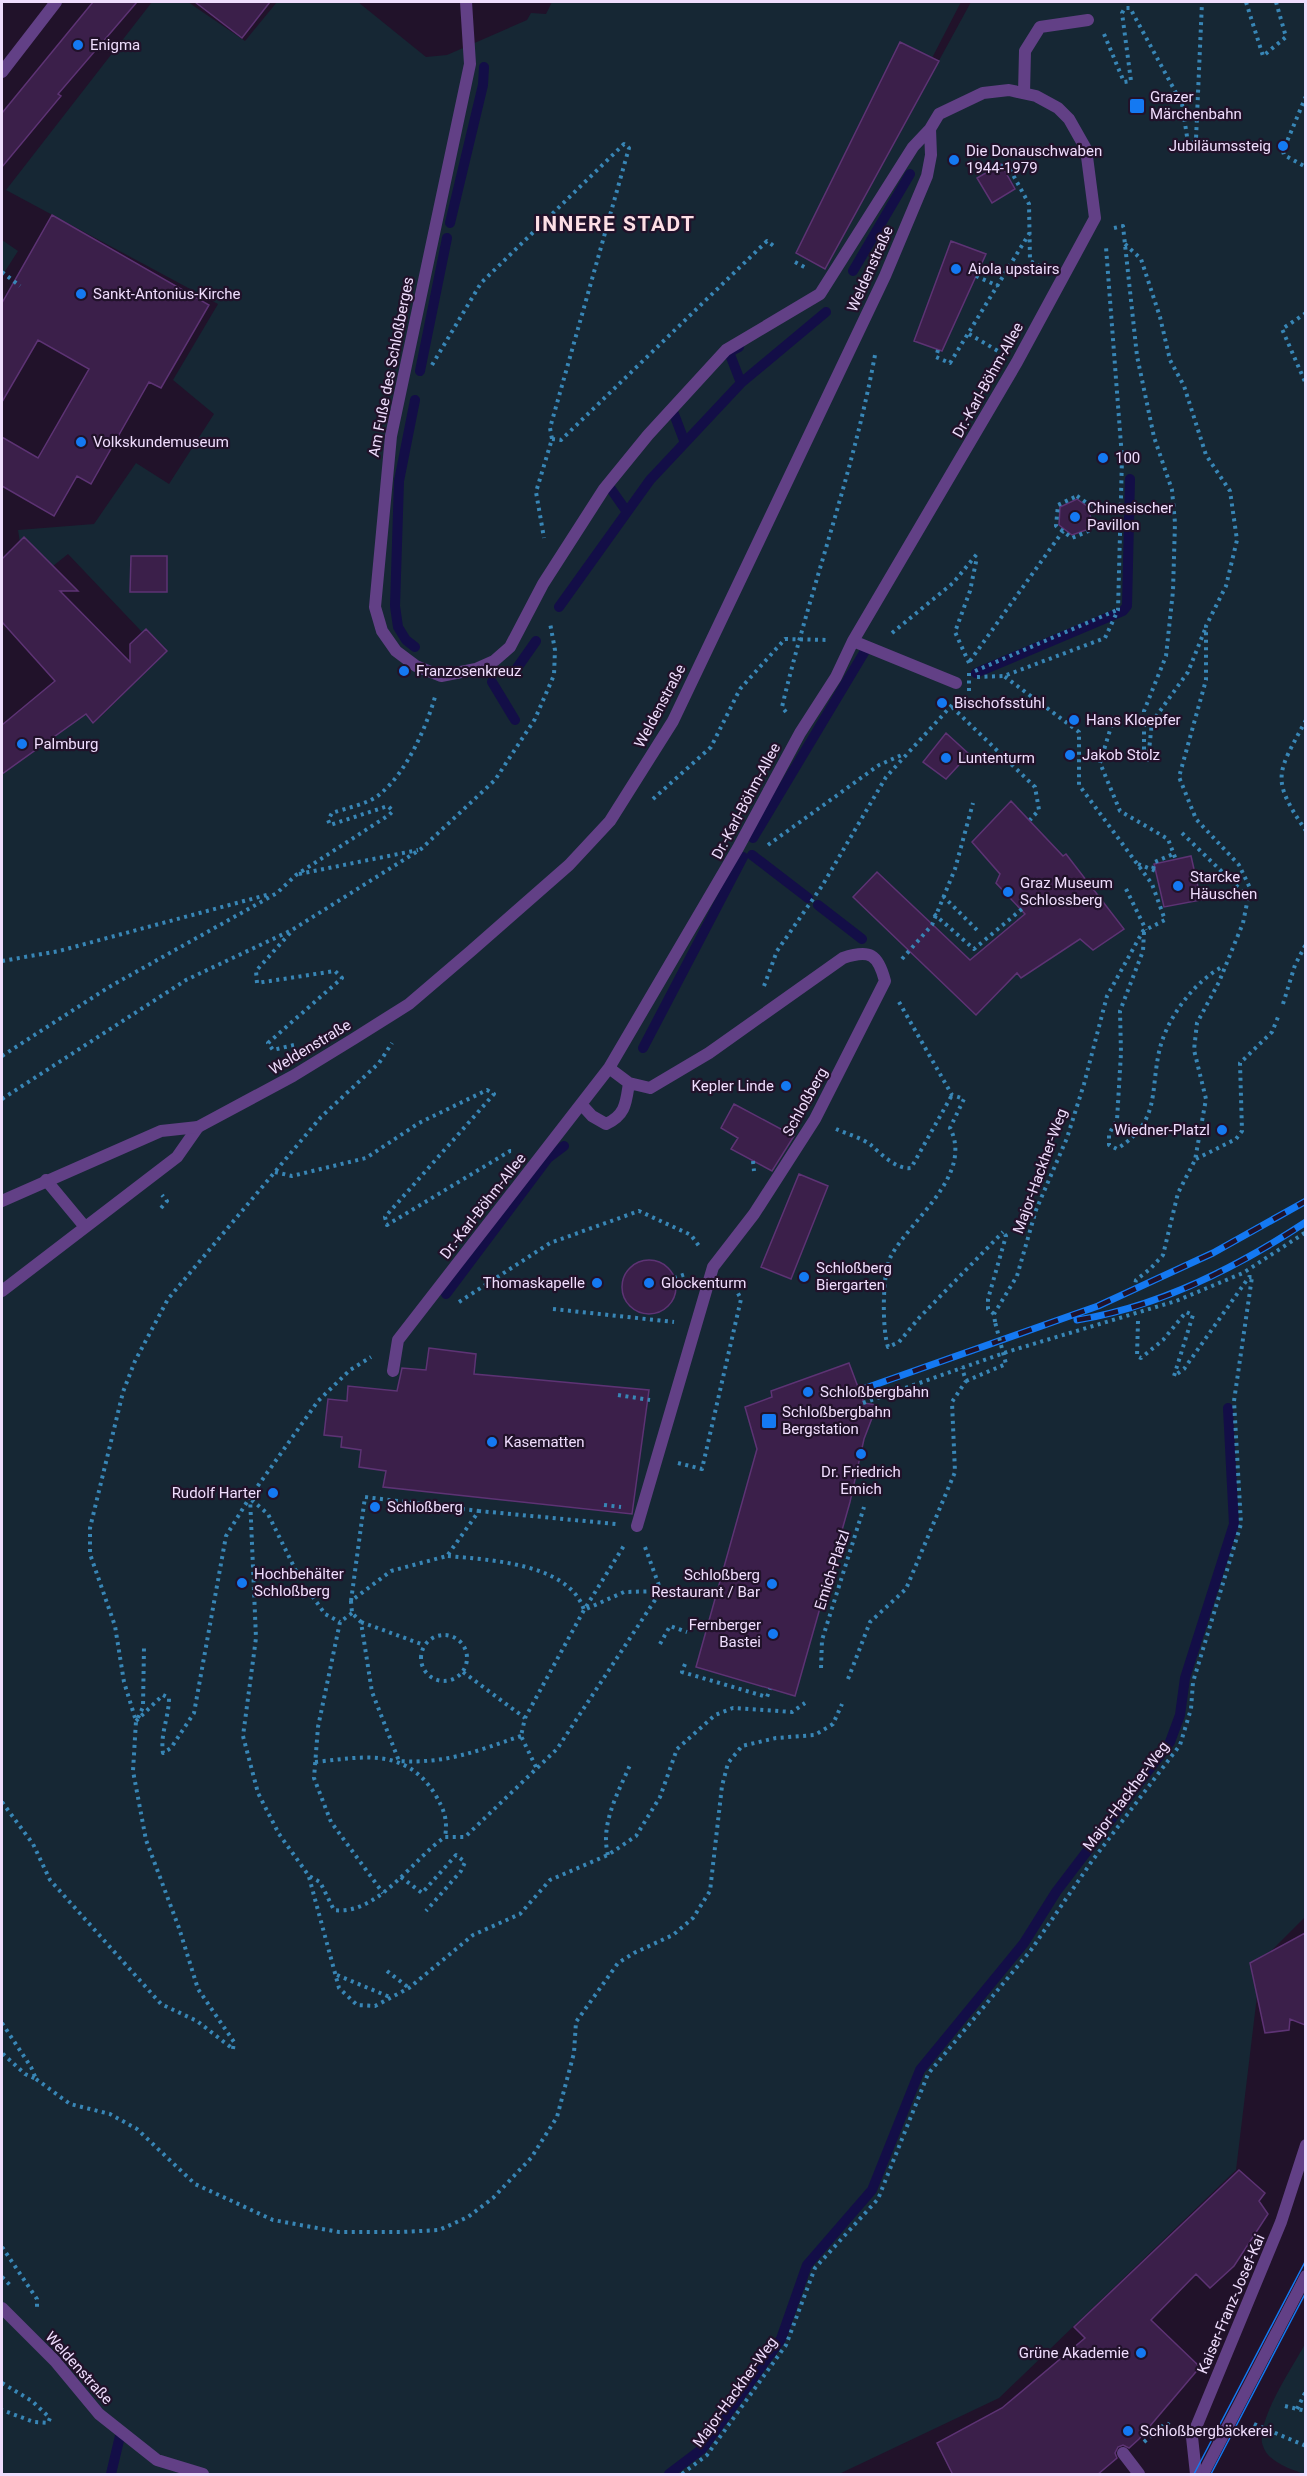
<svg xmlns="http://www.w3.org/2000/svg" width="1307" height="2476" viewBox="0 0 1307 2476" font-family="Roboto,sans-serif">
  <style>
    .green { fill: #162734 }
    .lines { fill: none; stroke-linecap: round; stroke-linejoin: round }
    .stream { stroke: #130e47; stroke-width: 10 }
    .building { fill: #3b1f4a; stroke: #5d3374; stroke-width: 1.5 }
    .path { stroke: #3886b6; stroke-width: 4; stroke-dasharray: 3 4.5; stroke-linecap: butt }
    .lane { stroke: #624086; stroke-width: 12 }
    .street { stroke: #624086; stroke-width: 12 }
    .tram { stroke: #1479f2; stroke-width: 1.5 }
    .rail-casing { stroke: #1479f2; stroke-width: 7 }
    .rail { stroke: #21122a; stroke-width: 4.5; stroke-dasharray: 14; stroke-linecap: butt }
    .path-bridge { stroke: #3886b6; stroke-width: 4; stroke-dasharray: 3 4.5; stroke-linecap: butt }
    .poi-dot { fill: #1479f2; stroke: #21122a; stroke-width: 2 }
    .labels { text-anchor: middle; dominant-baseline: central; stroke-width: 4.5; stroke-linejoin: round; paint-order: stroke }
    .poi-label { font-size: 15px; fill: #efddfd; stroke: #21122a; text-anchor: start }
    .street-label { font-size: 15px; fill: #efddfd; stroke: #21122a }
    .district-label { font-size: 21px; font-weight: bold; letter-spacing: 1.5px; fill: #fddfe5; stroke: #21122a }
  </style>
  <rect width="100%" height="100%" fill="#21122a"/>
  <path class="green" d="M152 2H188L245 41 277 2H358L426 57 447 55 527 20 531 13 546 14 552 2H961L932 58 899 43 796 253 825 269 971 2H1305V1917L1270 1952 1257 1996 1236 2170 999 2398 839 2474H2V774L86 714 94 723 167 651 146 629 142 632 68 554 53 566 21 549 18 530 94 524 136 463 169 484 214 414 173 380 218 304 6 190Z
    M2 240 18 251 2 276Z
    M1305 2344 1306 2474H1304C1290 2469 1268 2462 1263 2446 1254 2423 1294 2365 1305 2344Z"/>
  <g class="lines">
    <path class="stream" d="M450 223 483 85 484 67
      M853 271 910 174
      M739 347 729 352 741 383
      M420 371 447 238
      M674 414 685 443
      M611 489 627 512
      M559 607 650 480 741 383 826 312
      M415 647 406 640 398 627 395 606 399 481 415 400
      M517 668 536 641
      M976 673 1123 611 1127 606 1130 479
      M492 682 515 720
      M753 838 865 651
      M752 855 808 898
      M818 905 862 939
      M643 1048 743 857
      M446 1294 548 1158 564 1146
      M111 2474 120 2436
      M669 2474 702 2449 781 2339 807 2265 872 2190 920 2070 1024 1943 1056 1892 1170 1742 1180 1715 1185 1678 1234 1524 1228 1408"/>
  </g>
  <path class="building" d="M93 2H137L58 94 61 96 2 167V113Z
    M195 2H270L242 38Z
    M900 42 939 61 825 269 796 253Z
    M1001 164 1015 189 992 203 977 178Z
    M52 215 209 305 161 388 149 382 91 484 77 476 54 516 2 486V437L38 458 89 369 38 340 2 402V303Z
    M951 241 986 254 942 351 914 341Z
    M1077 499 1091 509 1089 529 1072 535 1059 525 1060 507Z
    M24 537 78 591H60L130 662V644L146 629 167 651 93 723 86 714 2 774V725L55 681 2 622V559Z
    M131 556H167V592H130Z
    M946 733 969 754 946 779 923 762Z
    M1011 801 1063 856 1066 854 1124 929 1093 950 1080 939 1021 978 1017 973 976 1015 853 897 877 872 970 960 1025 914 996 883 1000 874 972 842Z
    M1191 856 1201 900 1164 907 1154 864Z
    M734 1104 794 1136 772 1171 731 1149 738 1138 721 1128Z
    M799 1174 828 1186 791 1279 761 1267Z
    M622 1287a27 27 0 1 1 54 0a27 27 0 1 1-54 0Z
    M429 1348 476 1354 474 1374 649 1390 632 1514 383 1487 386 1471 359 1467 361 1450 341 1447 342 1437 324 1435 328 1399 347 1401 348 1386 397 1391 402 1368 426 1370Z
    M849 1363 864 1403 877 1405 864 1439 850 1502 795 1696 696 1667 757 1449 745 1407 772 1397 771 1391Z
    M1305 1933V2025L1290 2019 1289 2030 1265 2033 1250 1963Z
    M1239 2170 1265 2193 1259 2201 1268 2214 1234 2266 1210 2288 1196 2274 1151 2320 1200 2367 1139 2439 1129 2448 1123 2445 1118 2447 1115 2453 1117 2458 1097 2475H953L937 2443 1002 2408 1085 2338 1074 2327Z"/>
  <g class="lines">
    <path class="path" d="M1246 2 1263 56 1286 37 1276 2
      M1104 34 1124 82 1131 81 1122 13 1125 8H1130L1182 104 1188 143 1191 145 1196 139 1202 2
      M1306 96 1283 151 1284 155 1306 167
      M997 173 1006 162 1029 204 1030 261 1043 268
      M1114 228 1123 226 1137 356 1154 437 1172 490 1175 523 1173 591 1166 656 1144 711V757L1148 760 1152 722 1188 672 1206 627
      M1125 244 1141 259 1160 317 1170 360 1184 386 1206 455 1230 491 1237 540 1226 586 1206 626V680L1179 777 1196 819 1239 865 1250 888 1243 923 1219 982 1197 1023 1194 1050 1206 1099 1195 1160 1178 1193 1163 1255 1150 1269 1136 1280 1135 1285
      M795 262 808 269
      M2 272 20 286
      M976 276 998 286
      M1306 313 1282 329 1306 384
      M969 334 998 351
      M938 350 936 357 950 363 1029 234
      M432 365 481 283 624 144 629 148 550 428 552 439 536 492 544 538
      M552 439 561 440 767 241 775 247
      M1077 496 1094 508 1091 530 1072 538 1056 526 1058 505Z
      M892 633 953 583 977 554
      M1306 646V650
      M970 661 1063 531
      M969 663 955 632 970 591 977 557
      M975 671 1117 610
      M977 677 1004 676 1105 638 1118 610 1122 458 1106 247
      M952 707 1035 787 1039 810 1030 820
      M786 712 782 707C810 589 853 475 875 355
      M1114 717 1100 763 1120 811 1168 839 1176 860
      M1306 720C1277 774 1270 778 1306 831
      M653 799 711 747 740 689 785 639 828 640
      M1182 833 1248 897
      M768 845 879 765 904 754
      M1138 864 1156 871
      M1153 869 1155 862 1173 854
      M299 874 418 850
      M1126 889 1146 930
      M943 896 978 931
      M934 914 974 949 1022 909
      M1144 932 1143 951 1120 1011 1121 1053 1117 1120 1109 1134V1145L1117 1149C1160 1121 1150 1095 1159 1052 1166 1019 1194 981 1224 966
      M290 933 256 971 257 983 335 971 342 978 268 1043 273 1050 298 1044
      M902 959 932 925 955 869 973 803
      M2 961 59 951 270 894
      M764 986 777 951 822 886 886 777 952 705
      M899 1002 952 1095 964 1099 950 1128C974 1175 911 1219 891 1256 882 1273 882 1329 888 1347L899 1342 919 1318 1003 1232
      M1283 1004 1295 965 1306 944
      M2 1056 109 987 277 893 296 875 389 815 393 811 388 806 330 825 328 820 332 813C346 808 369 804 380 794 406 773 426 728 435 697
      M2 1099 186 980 292 930 421 849 495 780 535 719 554 675 555 650 550 623
      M836 1129C847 1134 862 1138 871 1145 881 1154 897 1170 911 1168L952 1095
      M1196 1159 1236 1139 1242 1131 1240 1063 1272 1032 1278 1017
      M753 1161 754 1171
      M275 1172 292 1176 366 1158 419 1123 487 1090 494 1094 385 1217 387 1225 510 1151H515
      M161 1208 167 1201 162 1195
      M674 1278 686 1274
      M459 1302 550 1243 639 1211 691 1235 699 1246
      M553 1309 674 1322
      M994 1314 988 1309V1299L1006 1236 1003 1232
      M1138 1321 1137 1356 1141 1358 1163 1340 1186 1312 1193 1315 1174 1376 1184 1369 1249 1277H1252
      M995 1322 994 1314 1017 1276 1036 1210 1067 1138 1084 1084 1107 996 1143 931 1165 920 1152 884 1079 785V732L1004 676
      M618 1395 650 1400
      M863 1403 1010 1351 1176 1301 1243 1273 1306 1232
      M678 1463 702 1469 741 1299 733 1284
      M246 1495 268 1514 296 1571
      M250 1497 256 1638 243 1736 258 1793 279 1834 309 1876 320 1882 334 1910C377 1916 413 1859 445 1837H465L557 1749 661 1591
      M604 1505 621 1507
      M645 1547 661 1591
      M448 1556C489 1560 569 1563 584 1610L624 1592 661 1591
      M308 1590 325 1614 340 1622
      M351 1601 365 1497 479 1511
      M352 1613 340 1622 318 1727 314 1778 331 1822 383 1893
      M361 1622 424 1645
      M421 1658a23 23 0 1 1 46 0a23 23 0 1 1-46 0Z
      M660 1644 670 1626 687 1632
      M685 1664 682 1672 767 1697 770 1689
      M821 1668 822 1640 864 1507
      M463 1672 525 1718
      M848 1679 870 1622 906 1589 955 1472 952 1402 966 1381 962 1368
      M138 1718 143 1707 144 1647
      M136 1721 163 1695 169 1698C169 1717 160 1734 163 1753L171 1748 194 1713 226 1536 250 1497 318 1401 350 1370 371 1357
      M521 1736C477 1751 446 1764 399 1761L372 1692 361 1622 352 1613 351 1601 391 1571 447 1556 479 1511 616 1524
      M315 1762C363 1757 405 1747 435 1794 444 1810 448 1819 445 1837
      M536 1767 521 1736 525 1718 584 1610 625 1544
      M2 1802 33 1844 50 1880 161 2004 197 2021 233 2049
      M608 1855C600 1824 618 1793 630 1765
      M309 1877 339 1988 357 2005 375 2006 409 1988 473 1935 520 1914 550 1880 608 1855 636 1836 660 1797 677 1749 715 1715 733 1708 792 1712 805 1703
      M401 1877 422 1893 456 1855 465 1862 461 1871 426 1911
      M387 1971 409 1988
      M337 1975 392 1998
      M2 2023 31 2067 36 2079 25 2074 2 2053
      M233 2049 234 2042 198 1989 179 1928 146 1840 133 1771 136 1721 124 1682 115 1626 90 1554V1528L123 1392 135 1361 168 1299 321 1117 379 1063 392 1043
      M36 2079 70 2104 110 2114 137 2129 195 2184 273 2220 339 2232H401L439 2230 468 2217 493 2198 531 2158 557 2117 574 2053 576 2022 618 1963 634 1953 673 1935 693 1918 710 1891 722 1786 728 1763 742 1746 776 1738 815 1735 833 1724 842 1704
      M2 2247 37 2299V2307
      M2 2277 12 2287
      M2 2383 32 2401 50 2418 48 2423 34 2422 2 2410
      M1285 2406 1306 2411
      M1297 2409 1306 2391
      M1254 2424 1306 2446
      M1144 2442 1166 2423 1173 2427
      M682 2474 707 2455 786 2345 815 2268 878 2199 928 2074 1031 1950 1092 1861 1180 1745 1191 1709 1193 1682 1241 1524 1234 1401 1252 1277"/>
    <path class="lane" d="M46 1180 85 1227
      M2 1291 177 1157 198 1127
      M1123 2453 1139 2474
      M1203 2474 1306 2276"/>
    <path class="street" d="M2 72 56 2
      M1024 93 1025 51 1040 27 1088 20
      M853 641 956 683
      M609 1068 629 1083 650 1088 709 1053 843 958C870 949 878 954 885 981L815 1119 754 1214 713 1267 637 1526
      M581 1104 592 1116 606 1124C626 1115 626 1102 629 1083
      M2 1201 161 1131 198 1127 293 1076 355 1038 409 1004 471 951 569 865 610 821 673 721 885 276 927 176 931 155 930 129
      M393 1371 398 1340 609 1068 738 848 800 733 836 677 853 641 1017 362 1095 218 1086 149 1069 119 1058 108 1036 96 1009 90 983 93 939 114 930 129 913 147 820 294 726 350 648 435 604 489 543 584 510 647 494 661 476 669 441 676 416 666 396 651 382 631 375 607 391 436 470 64 466 2
      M2 2308 55 2361 99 2414 157 2460 203 2474
      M1196 2474 1192 2437 1281 2222 1306 2145"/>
    <path class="tram" d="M1194 2474 1306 2260
      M1211 2474 1306 2292"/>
    <g class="rail-casing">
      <path id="rail" d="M1077 1320C1159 1307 1236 1268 1306 1222
        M860 1390 1098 1306 1213 1253 1306 1201"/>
    </g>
    <use href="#rail" class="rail"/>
    <path class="path-bridge" d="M969 673V691
      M966 1381 1006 1364 995 1322"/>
  </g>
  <g class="poi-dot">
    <circle cx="78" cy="45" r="6"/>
    <rect x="1129" y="98" width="16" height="16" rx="3"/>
    <circle cx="1283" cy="146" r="6"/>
    <circle cx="954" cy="160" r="6"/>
    <circle cx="956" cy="269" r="6"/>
    <circle cx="81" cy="294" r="6"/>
    <circle cx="81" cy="442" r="6"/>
    <circle cx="1103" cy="458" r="6"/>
    <circle cx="1075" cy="517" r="6"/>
    <circle cx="404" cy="671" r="6"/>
    <circle cx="942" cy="703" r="6"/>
    <circle cx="1074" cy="720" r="6"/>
    <circle cx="22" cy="744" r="6"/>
    <circle cx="1070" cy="755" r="6"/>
    <circle cx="946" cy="758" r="6"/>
    <circle cx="1178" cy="886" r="6"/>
    <circle cx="1008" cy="892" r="6"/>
    <circle cx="786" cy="1086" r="6"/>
    <circle cx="1222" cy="1130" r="6"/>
    <circle cx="804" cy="1277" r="6"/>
    <circle cx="597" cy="1283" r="6"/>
    <circle cx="649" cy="1283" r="6"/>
    <circle cx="808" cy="1392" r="6"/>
    <rect x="761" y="1413" width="16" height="16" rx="3"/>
    <circle cx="492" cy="1442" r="6"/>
    <circle cx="861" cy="1454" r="6"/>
    <circle cx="273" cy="1493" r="6"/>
    <circle cx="375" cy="1507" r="6"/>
    <circle cx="242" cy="1583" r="6"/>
    <circle cx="772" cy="1584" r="6"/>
    <circle cx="773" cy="1634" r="6"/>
    <circle cx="1141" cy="2353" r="6"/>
    <circle cx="1128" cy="2431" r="6"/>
  </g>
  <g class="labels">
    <g class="poi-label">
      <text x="90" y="45">Enigma</text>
      <text x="1150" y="97">Grazer<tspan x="1150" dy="17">Märchenbahn</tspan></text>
      <text x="1271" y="146" text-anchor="end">Jubiläumssteig</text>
      <text x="966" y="151">Die Donauschwaben<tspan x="966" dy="17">1944-1979</tspan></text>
      <text x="968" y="269">Aiola upstairs</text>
      <text x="93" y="294">Sankt-Antonius-Kirche</text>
      <text x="93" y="442">Volkskundemuseum</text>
      <text x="1115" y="458">100</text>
      <text x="1087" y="508">Chinesischer<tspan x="1087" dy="17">Pavillon</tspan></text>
      <text x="416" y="671">Franzosenkreuz</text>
      <text x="954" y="703">Bischofsstuhl</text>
      <text x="1086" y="720">Hans Kloepfer</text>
      <text x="34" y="744">Palmburg</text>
      <text x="1082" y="755">Jakob Stolz</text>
      <text x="958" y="758">Luntenturm</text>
      <text x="1190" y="877">Starcke<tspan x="1190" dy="17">Häuschen</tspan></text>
      <text x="1020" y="883">Graz Museum<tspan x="1020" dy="17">Schlossberg</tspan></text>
      <text x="774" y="1086" text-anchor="end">Kepler Linde</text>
      <text x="1210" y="1130" text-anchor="end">Wiedner-Platzl</text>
      <text x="816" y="1268">Schloßberg<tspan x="816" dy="17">Biergarten</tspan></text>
      <text x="585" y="1283" text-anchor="end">Thomaskapelle</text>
      <text x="661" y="1283">Glockenturm</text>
      <text x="820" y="1392">Schloßbergbahn</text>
      <text x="782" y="1412">Schloßbergbahn<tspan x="782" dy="17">Bergstation</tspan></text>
      <text x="504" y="1442">Kasematten</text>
      <text x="861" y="1472" text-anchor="middle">Dr. Friedrich<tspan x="861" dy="17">Emich</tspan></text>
      <text x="261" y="1493" text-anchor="end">Rudolf Harter</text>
      <text x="387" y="1507">Schloßberg</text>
      <text x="254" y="1574">Hochbehälter<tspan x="254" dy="17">Schloßberg</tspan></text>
      <text x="760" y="1575" text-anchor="end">Schloßberg<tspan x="760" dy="17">Restaurant / Bar</tspan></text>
      <text x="761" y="1625" text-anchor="end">Fernberger<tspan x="761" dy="17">Bastei</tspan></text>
      <text x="1129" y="2353" text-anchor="end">Grüne Akademie</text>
      <text x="1140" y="2431">Schloßbergbäckerei</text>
    </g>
    <g class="street-label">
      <text transform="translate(870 269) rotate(-66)">Weldenstraße</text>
      <text transform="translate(391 367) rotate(-79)">Am Fuße des Schloßberges</text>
      <text transform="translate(988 380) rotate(-61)">Dr.-Karl-Böhm-Allee</text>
      <text transform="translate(660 706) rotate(-62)">Weldenstraße</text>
      <text transform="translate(746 801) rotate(-62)">Dr.-Karl-Böhm-Allee</text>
      <text transform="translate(310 1047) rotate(-31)">Weldenstraße</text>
      <text transform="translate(805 1102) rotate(-61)">Schloßberg</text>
      <text transform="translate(1040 1171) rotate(-70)">Major-Hackher-Weg</text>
      <text transform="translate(483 1206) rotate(-52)">Dr.-Karl-Böhm-Allee</text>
      <text transform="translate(832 1570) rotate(-72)">Emich-Platzl</text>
      <text transform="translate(1126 1796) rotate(-53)">Major-Hackher-Weg</text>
      <text transform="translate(1231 2304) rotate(-67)">Kaiser-Franz-Josef-Kai</text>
      <text transform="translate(79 2368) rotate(48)">Weldenstraße</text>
      <text transform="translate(735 2392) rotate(-54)">Major-Hackher-Weg</text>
    </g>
    <g class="district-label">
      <text x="615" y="224">INNERE STADT</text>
    </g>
  </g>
  <rect width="1307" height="2476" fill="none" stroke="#efddfd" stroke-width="6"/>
</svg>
